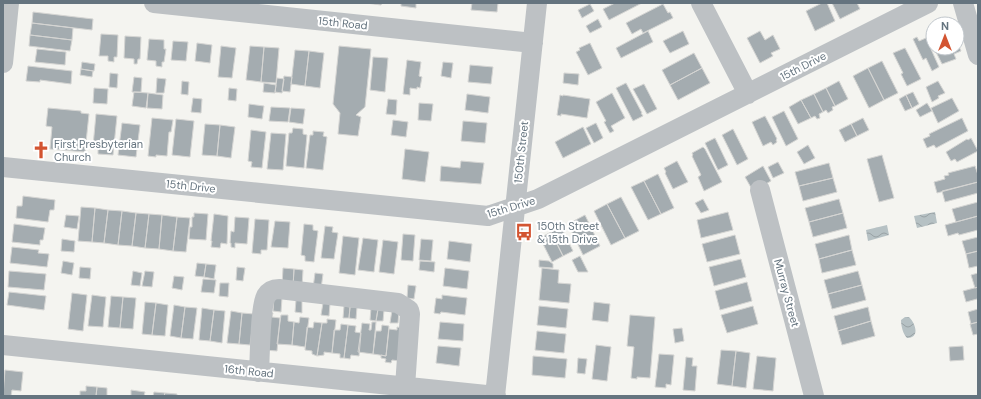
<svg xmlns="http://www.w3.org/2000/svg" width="981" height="399" viewBox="0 0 981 399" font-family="'DM Sans',sans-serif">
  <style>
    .water { fill: url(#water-waves) }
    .building { fill: #a4acb0; stroke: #d5d5d3 }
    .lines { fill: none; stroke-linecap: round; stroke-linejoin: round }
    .minor { stroke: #bdc1c4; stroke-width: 20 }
    .labels { text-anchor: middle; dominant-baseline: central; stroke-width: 4; stroke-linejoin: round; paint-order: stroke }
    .street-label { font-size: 11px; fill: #65747f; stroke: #fff }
    .poi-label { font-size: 11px; fill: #65747f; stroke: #fff; text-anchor: start }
  </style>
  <defs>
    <pattern id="water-waves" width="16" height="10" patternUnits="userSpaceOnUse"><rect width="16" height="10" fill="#b6c1c4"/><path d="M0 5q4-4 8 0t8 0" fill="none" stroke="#98a1a4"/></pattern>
  </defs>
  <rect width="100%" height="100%" fill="#f4f4f0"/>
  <path class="water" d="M935 212 937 223 917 228 914 216Z
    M887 225 889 235 868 241 866 230Z
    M905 317H909C916 324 920 338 907 338 903 334 901 326 901 320Z"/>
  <path class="building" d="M366 3H382L381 5Z
    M401 3H416V8L401 6Z
    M472 3H498L497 12 471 10Z
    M615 3H642L609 20 603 9Z
    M822 3H827L835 21 815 31 806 11Z
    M832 3H857L860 9 840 19Z
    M590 4 594 11 582 18 578 10Z
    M663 4 668 13 670 12 673 18 643 33 641 29 632 34 626 23Z
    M33 12 93 19 92 30 32 23Z
    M598 19 602 27 590 33 586 26Z
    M32 23 73 28 72 40 30 35Z
    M648 31 653 42 621 58 616 48Z
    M683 31 689 44 670 53 663 41Z
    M760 31 765 40 773 35 780 49 771 53 773 56 760 63 747 38Z
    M933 33V46L928 36Z
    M101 34 118 35 117 57H114V62L108 61V56H99Z
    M30 35 72 40 70 51 29 46Z
    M125 36 141 37 140 59H138L137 64H134V59L124 58Z
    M917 37 919 41 926 38 939 67 932 71 926 58 923 60 913 39Z
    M149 39 164 40V49H166L164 62H162V67L156 66V61L147 60Z
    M173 41 188 42 186 61 171 60Z
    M957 42 961 51 954 54 956 59 942 64 934 48H957Z
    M197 43 212 45 210 63 195 61Z
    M590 43 602 68 588 75 576 52 580 50 579 48Z
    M221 46 236 48 232 78 218 77Z
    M250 46 264 47 261 82 246 80Z
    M339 46 371 49 365 107 356 115 361 117 358 136 338 134 340 113 333 104Z
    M264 47 279 48 276 83 261 82Z
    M905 48 921 79 907 86 901 74 903 73 893 53Z
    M37 49 66 52 65 65 35 62Z
    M295 50 309 51 305 86 291 84Z
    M309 51 324 53 320 88 305 86Z
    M694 53 702 68 670 85 662 70Z
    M373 57 388 58 385 92 370 90Z
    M407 60 421 62 419 76 422 77 420 88 417 87V89L410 88V95L403 94Z
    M882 61 898 93 884 100 868 68Z
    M82 62 95 64 94 71 81 69Z
    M443 62 453 63 451 78 441 76Z
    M470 65 493 67 491 84 468 82Z
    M28 66 72 71 71 84 40 80V82L26 81Z
    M702 68 710 83 678 100 670 85Z
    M868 68 884 100 869 108 853 76Z
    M81 69 93 71 92 77 80 75Z
    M110 73 118 74 117 88 109 87Z
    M564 73 579 74 578 85 563 83Z
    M284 76 292 77 290 92 282 91Z
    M134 77 142 78 141 92H132Z
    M157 78 166 79 164 93H156Z
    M277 78 284 79 282 93 275 92Z
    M182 81 189 82 188 95 181 94Z
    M839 81 848 99 835 106 826 88Z
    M938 81 945 93 938 96 939 98 932 102 926 87Z
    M264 83 276 85 275 93 263 92Z
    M626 83 642 113H641L643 116 633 121 616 88Z
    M644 84 657 109 647 114 633 89Z
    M94 88 108 89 107 104 93 103Z
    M229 88 237 89 236 101 228 100Z
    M826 88 835 106 832 107 833 110 828 113 826 110 823 112 814 94Z
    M134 92 148 93 146 108 132 106Z
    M913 92 919 104 912 108 906 95Z
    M148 93 163 95 162 109 147 108Z
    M612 93 625 118 611 126 614 131 610 133 604 122 606 121 596 102Z
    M467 94 490 97 488 113 465 110Z
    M814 94 823 112 819 114 820 118 817 119 815 116 811 118 801 100Z
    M560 95 563 96V95L590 99 587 118 561 114V116L557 115Z
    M906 95 912 108 905 111 899 99Z
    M193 98 202 99 201 113 191 112Z
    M952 98 959 111 938 123 931 108Z
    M388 99 397 100 396 115 386 114Z
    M801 100 811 118 798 124 789 107Z
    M419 103 433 104 431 121 418 120Z
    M927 103 932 111 920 117 916 110Z
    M249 104 264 106 262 119 248 117Z
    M271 107 290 108 288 122 269 121Z
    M48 108 81 111V113L89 114 85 152 50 149 52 127 46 126Z
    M291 108 305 109 303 124 289 122Z
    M784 111 798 139 786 146 772 117Z
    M96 114 117 116 113 155 98 154V147L93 146Z
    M765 116 777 139 776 140 777 142 773 145 771 142 763 146 752 122Z
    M152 118 173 120 171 132H169L167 156 156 155V157L148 156Z
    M863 118 869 130 857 136 851 124Z
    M962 118 968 131 936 148 934 145 927 148 923 139 930 136 929 134Z
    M176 119 194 121 190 157 172 155Z
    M393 120 408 122 406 137 391 135Z
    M463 121 487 123 485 143 461 141Z
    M122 123 140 125 136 157 118 155Z
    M596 123 603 138 594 143 586 128Z
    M205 124 220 125 217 156 202 155Z
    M851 124 857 136 845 142 839 130Z
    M220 125 235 127 231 158 217 156Z
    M583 127 591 144 563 158 555 142Z
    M293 128 303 129V134L307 135 304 168 286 166 289 133H292Z
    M733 129 748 159 737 165 722 135Z
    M251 130 266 132 262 168 251 167 252 162 248 161Z
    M313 131 324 132 323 136 327 137 323 170 306 168 310 135H313Z
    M271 133 286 134 283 170 267 169Z
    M715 138 728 165 718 170 705 143Z
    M971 138 978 151 957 162 955 159 951 161 946 152 967 139 968 140Z
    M808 145 815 158 804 164 797 152Z
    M703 147 705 149 722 182 704 191 698 177 701 175 692 156 693 155 692 153Z
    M405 149 429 152 425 182 402 179Z
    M882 155 894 198 879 202 867 159Z
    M461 161 484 163 481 184 440 181 441 166 460 168Z
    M677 161 688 182 673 189 665 173 666 172 664 168Z
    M778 162 784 173 773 178 768 167Z
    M829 163 833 178 799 186 795 172Z
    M763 166 771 181 753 191 745 177Z
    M975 166 978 175V182L937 193 934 182 945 179 944 176 949 175 948 173Z
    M658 174 674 208 661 214 644 181Z
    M833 178 837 192 803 201 799 186Z
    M644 181 661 214 648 220 631 187Z
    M978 182V193L945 202 942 191Z
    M23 196 55 200 54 210H50L48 222 16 218 17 206H22Z
    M621 197 639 231 625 238 607 204Z
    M703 199 709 210 701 213 695 203Z
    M839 199 843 213 809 222 805 208Z
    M978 202V216L956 222 952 209Z
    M607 204 625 238 611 245 594 211Z
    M81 207 95 208 92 242 78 241Z
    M95 208 108 210 104 243 92 242Z
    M108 210 122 211 118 245 104 243Z
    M122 211 136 213 132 246 118 245Z
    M728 212 733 230 701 238 697 220Z
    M136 213 149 214 145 248 132 246Z
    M194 213 208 214 206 240 189 239 190 227H192V217H194Z
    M843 213 847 228 813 237 809 222Z
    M149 214 162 215 159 249 145 248Z
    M214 214 228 216 227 244 221 243 220 248 211 247 212 241H211Z
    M66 215 79 216 77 229 64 227Z
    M162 215 177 217 173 251 159 249Z
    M585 215 600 246 583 255 568 224Z
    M978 216V230L959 235 958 233 948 236 945 225Z
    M177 217 190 218 186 252 173 251Z
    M235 217 249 218 247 244 235 243V248L231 247V243H230L231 231 234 232Z
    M255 219 269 220 267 250H261V254L252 253Z
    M275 221 290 222 288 248 271 247Z
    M14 224 45 228 43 240H40V245L12 242Z
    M304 224 313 225V230L318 231 314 262 305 261V256L301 255Z
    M325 226 333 227 332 232 338 233 334 259 321 258Z
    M561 227 573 251 563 256 551 232Z
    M551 232 563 256 552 262 540 238Z
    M403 234 415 235 413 261 401 260Z
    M735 235 740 254 707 262 702 244Z
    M849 235 852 250 819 259 815 244Z
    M343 236 359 238 355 275 339 273Z
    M978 237V251L966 254 962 241Z
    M363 238 378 240 374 272 358 270Z
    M62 239 75 241 74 252 61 251Z
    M421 239 433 240 431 261 419 260Z
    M383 240 398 242 394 274 379 272Z
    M449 241 472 244 470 262 447 259Z
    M12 247 39 250 38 253 49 254 47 267 10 263Z
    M852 250 856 265 822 273 819 259Z
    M978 251V266L969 268 966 254Z
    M580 256 588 272H578L572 260Z
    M741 259 746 277 714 286 709 267Z
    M539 260 549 261 553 264V268L539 267Z
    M63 261 74 263 72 275 61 273Z
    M420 261 435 262 434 272 419 270Z
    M197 263 206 264 204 277 195 276Z
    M206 264 216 265 214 279 204 277Z
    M80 267 91 268 90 279 79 278Z
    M237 267 245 268 243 281 236 280Z
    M283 268 294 269 293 287 282 286Z
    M445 268 469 271 467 289 443 286Z
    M542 268 559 270 558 283 571 284 569 303 539 300Z
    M294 269 303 270 302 287H293Z
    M9 271 46 274 44 290 8 287Z
    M133 271 142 273 140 286 131 285Z
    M145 271 154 272 152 287 142 286Z
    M858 271 862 285 828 294 824 280Z
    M315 273 323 274 321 289 313 288Z
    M978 273V287L975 288 971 275Z
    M174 276 184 277 182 290 172 288Z
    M203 279 216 280 214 293 201 292Z
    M747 282 752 301 720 310 715 291Z
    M220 283H229L228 297 219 296Z
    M408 285 416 286 414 299 407 298Z
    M862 285 866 300 832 309 828 294Z
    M978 287V301L977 299 966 302 963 291Z
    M9 292 46 296 44 310 7 305Z
    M72 293 87 295 83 331 68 329Z
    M92 295 106 297 103 327 88 326Z
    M442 295 467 298 465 315 441 312 440 314 434 313 436 298 442 299Z
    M111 296 123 297 120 328 108 327Z
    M123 297 136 298 133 329 120 328Z
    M274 298H282L281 312 273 311Z
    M296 300H302V313L295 312Z
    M145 302 156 303 152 335 142 334Z
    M594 302 610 304 608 322 592 320Z
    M156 303 168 305 165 336 152 335Z
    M323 303 330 304 329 316 321 315Z
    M174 305 185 307 181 338 170 336Z
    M344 306 350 307 349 318H343Z
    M539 306 568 309 566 328 537 325Z
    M753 306 758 324 727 333 721 315Z
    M185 307 197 308 193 339 181 338Z
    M350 307H357L356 319 349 318Z
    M868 307 871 321 838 331 834 316Z
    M202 308 214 310 210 341 199 340Z
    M371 308 378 309 376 321 370 320Z
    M378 309 384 310 383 321H376Z
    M978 309V322L971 324 968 312Z
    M214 310 225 311 222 343 210 341Z
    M392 310 399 311 398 323H390Z
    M231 311 242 313 239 344 227 343Z
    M266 312 273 313 272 317 280 318 277 351 264 350Z
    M242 313 254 314 250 345 239 344Z
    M281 315H288V321L294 322 292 345 277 344Z
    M630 315 655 317 650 378 637 377V379L631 378 634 347 627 346Z
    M300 317 309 318 305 347 292 345 294 322 299 323Z
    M327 319 336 320 332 353 324 352V355L317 356 322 323H327Z
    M871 321 875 336 842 345 838 331Z
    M314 322 322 323 317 356 312 354V351L305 350 307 327 313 328Z
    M372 322H376L373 354 358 352 362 323 370 324 369 330H371Z
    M440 322 464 324 463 341 438 339Z
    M978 322V334L973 335 970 324Z
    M341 324 348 325 344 358H340V354L332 353 334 330H340Z
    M348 325 356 326 355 332 361 333 359 356 351 355 350 359 344 358Z
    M382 325 389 326 386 356 373 354 376 331H381Z
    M397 327 403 328 400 361 392 360 391 363 385 362 386 359 381 358V355L386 356 389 329 397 330Z
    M682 328 684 341 675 343 673 329Z
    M537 331 566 334 564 353 535 350Z
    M596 345 611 347 607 381 592 379Z
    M438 346 461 348 459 366 436 363Z
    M963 346 964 360 950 361 949 347Z
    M721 350 736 351 732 386 717 384Z
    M736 351 750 353 746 388 732 386Z
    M659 354 674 355 671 385 666 384V388L655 387Z
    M533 356 567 359 565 378 532 375Z
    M757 356 776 358 773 391 753 389Z
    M686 357 693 358 692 366H697L695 391 683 390Z
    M578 358 587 359 585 374 577 373Z
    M5 370 23 372 21 391 12 390 11 396H3Z
    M86 386 97 387 96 396H78L80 395V391H86Z
    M97 387 107 388V396H109H96Z
    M131 390 145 392 144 396H131Z
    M154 392 165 393 164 396H153Z
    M165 393 177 394V396H164Z"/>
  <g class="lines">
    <path class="minor" d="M154 3 533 43
      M701 3 748 94
      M963 3 978 55
      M3 63 9 3
      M3 167 488 216 538 199 928 3
      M760 190 814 396
      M3 345 496 396
      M259 372C260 357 260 307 266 296 269 291 274 289 279 289L398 303 409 310 410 314 405 387
      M495 396 537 3"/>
  </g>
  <defs>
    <g id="church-bare" transform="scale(1.38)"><path d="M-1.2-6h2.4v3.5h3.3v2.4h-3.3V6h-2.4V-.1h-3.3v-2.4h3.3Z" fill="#d35431" stroke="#fff" stroke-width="2.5" paint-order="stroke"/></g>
    <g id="bus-bare" transform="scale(1.38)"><path d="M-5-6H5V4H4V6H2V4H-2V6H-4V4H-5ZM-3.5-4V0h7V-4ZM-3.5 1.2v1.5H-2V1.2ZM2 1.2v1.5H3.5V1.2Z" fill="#d35431" stroke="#fff" stroke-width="2.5" paint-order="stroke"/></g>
  </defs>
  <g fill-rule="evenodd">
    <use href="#church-bare" x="41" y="150"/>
    <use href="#bus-bare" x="524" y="232"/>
  </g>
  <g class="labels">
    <g class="street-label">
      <text transform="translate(343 23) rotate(6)">15th Road</text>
      <text transform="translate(803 66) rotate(-27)">15th Drive</text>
      <text transform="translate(521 152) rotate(-84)">150th Street</text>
      <text transform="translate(191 186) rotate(6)">15th Drive</text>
      <text transform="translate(511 207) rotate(-17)">15th Drive</text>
      <text transform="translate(787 293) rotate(75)">Murray Street</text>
      <text transform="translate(249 371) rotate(6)">16th Road</text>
    </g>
    <g class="poi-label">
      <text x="54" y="144">First Presbyterian<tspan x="54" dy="13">Church</tspan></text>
      <text x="537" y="226">150th Street<tspan x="537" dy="13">&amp; 15th Drive</tspan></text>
    </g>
  </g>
  <rect width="981" height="399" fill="none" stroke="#65747f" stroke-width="8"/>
  <g transform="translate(945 36)"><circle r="19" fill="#ffffff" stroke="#c1c7cc"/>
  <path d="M0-3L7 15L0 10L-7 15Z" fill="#d35431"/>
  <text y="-6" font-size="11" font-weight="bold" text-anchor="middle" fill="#65747f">N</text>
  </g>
</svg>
